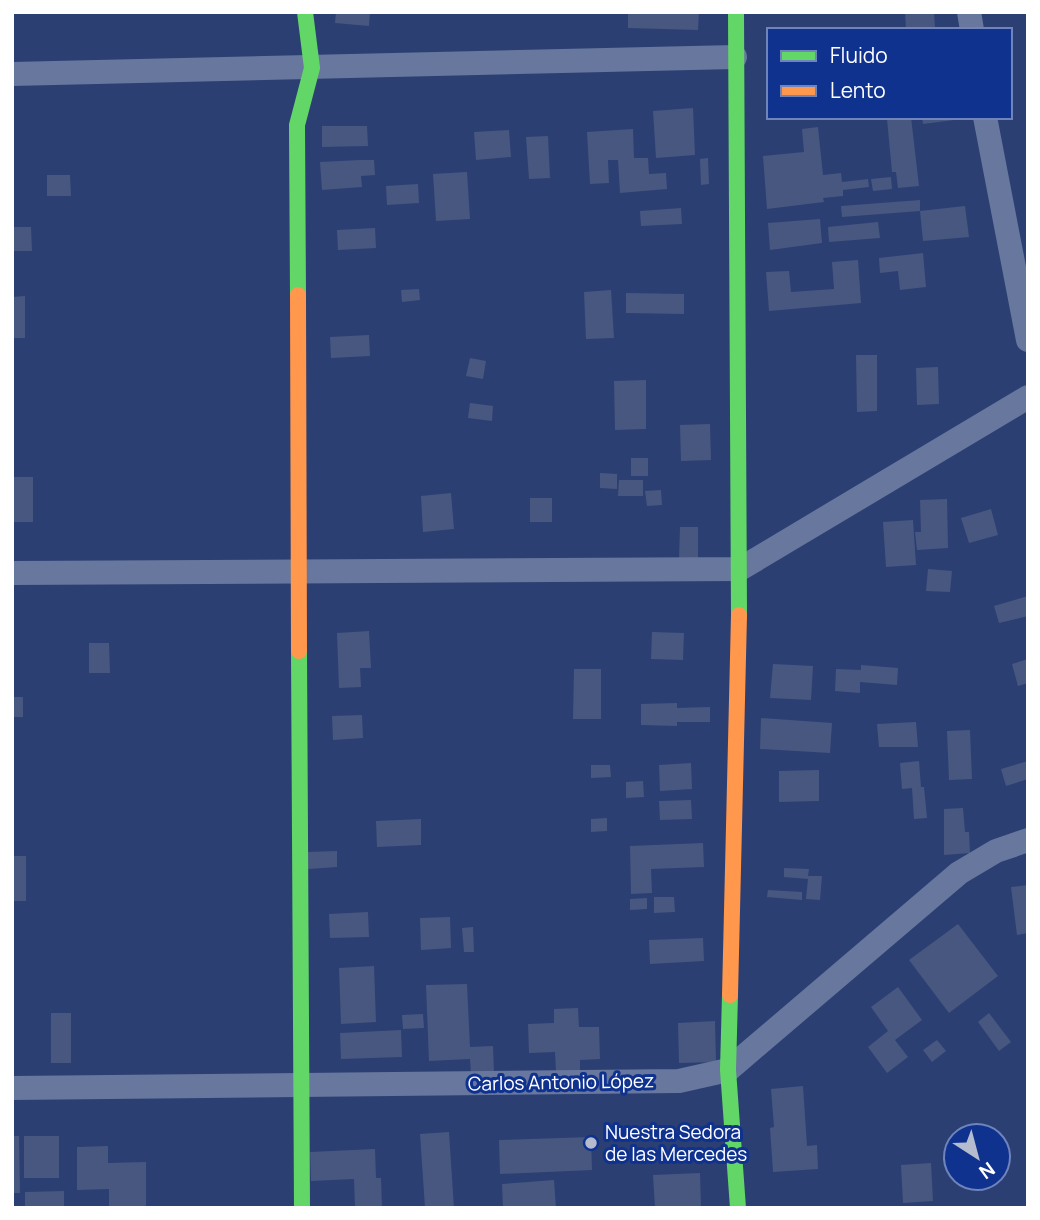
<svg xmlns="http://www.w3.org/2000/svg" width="1040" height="1220" viewBox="0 0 1040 1220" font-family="Manrope,sans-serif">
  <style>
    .building { fill: #485780 }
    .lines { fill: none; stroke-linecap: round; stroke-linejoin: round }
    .street { stroke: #68779d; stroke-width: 24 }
    .fast { stroke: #63d668; stroke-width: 16 }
    .slow { stroke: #ff974d; stroke-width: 16 }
    .poi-dot { fill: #b5bcce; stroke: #0f328f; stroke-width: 2.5 }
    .labels { text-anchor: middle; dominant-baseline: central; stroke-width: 6; stroke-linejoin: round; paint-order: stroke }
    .street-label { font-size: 19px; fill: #fff; stroke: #0f328f }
    .poi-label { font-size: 19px; fill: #fff; stroke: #0f328f; text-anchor: start }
  </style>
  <rect width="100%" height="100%" fill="#2c3f72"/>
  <path class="building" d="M336 12H370L369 26 335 23Z
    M628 12H699L698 30 628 28Z
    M905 12H934L935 28 906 30Z
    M693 108 695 155 656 158 653 111Z
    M899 117H911L919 186 898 188 896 172H892L887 119Z
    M922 117H954V120L923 124Z
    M322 126H367L368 146 322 147Z
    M818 127 823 175 841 173 842 182 868 179 869 187 843 190V196L823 198 824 202 767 209 763 156 804 152 802 129Z
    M633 129 634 158H648L649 174 666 173 667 189 620 193 618 160H608L609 183 590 184 587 132Z
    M509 130 511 157 476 160 474 132Z
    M548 136 550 178 529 179 526 137Z
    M708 158 709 184 701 185 700 159Z
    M360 160H374L375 175 361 176 362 187 322 190 320 162Z
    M467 172 470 219 436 221 433 174Z
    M47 175H70L71 196H47Z
    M891 177 892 189 873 191 871 179Z
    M418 184 419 203 387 205 386 186Z
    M920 200V211L965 206 969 237 923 241 920 211 842 217 841 206Z
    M681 208 682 224 641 226 640 211Z
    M820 219 822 243 770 250 768 223Z
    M878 222 880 238 829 242 828 227Z
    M12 227H31L32 251H12Z
    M375 228 376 248 338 250 337 230Z
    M923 253 926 287 900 290 898 271 880 273 879 258Z
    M858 260 861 303 769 311 766 272 789 271 791 292 834 289 832 262Z
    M419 289 420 300 402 302 401 290Z
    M611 290 614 338 586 339 584 292Z
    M626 293 684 294V314L626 313Z
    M25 296V338H12V297Z
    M369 335 370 356 331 358 330 337Z
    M856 355H877V411L857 412Z
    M470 358 486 361 483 379 466 376Z
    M938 367 939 404 917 405 916 368Z
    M646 380V429L615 430 614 381Z
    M470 403 493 406 492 421 468 418Z
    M710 424 711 460 681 461 680 425Z
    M631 458H648V476H631Z
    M600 473 617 474V489L600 488Z
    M12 477H33V522H12Z
    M619 480H643V496H618Z
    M661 490 662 505 647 506 645 491Z
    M451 493 454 529 423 532 421 496Z
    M530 498H552V522H530Z
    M947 499 948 548 917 550 915 532H921L920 500Z
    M991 509 998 535 969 543 961 518Z
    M913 520 916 565 886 567 883 522Z
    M680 527H698V559H679Z
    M928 569 952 571 950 592 926 591Z
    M1028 596V616L999 623 994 606Z
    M369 631 371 668H360L361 687 339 688 337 633Z
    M652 632 684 633 683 660 651 659Z
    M89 643H109L110 673H89Z
    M1028 659V683L1018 686 1012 664Z
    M773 664 813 666 811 700 770 698Z
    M861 665 898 668 897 685 860 682V693L835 691 836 669 861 670Z
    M574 669H601V719H573Z
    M12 697H23V717H12Z
    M677 703V708L710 707V722H677V726L641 725V704Z
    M362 715 363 738 333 740 332 716Z
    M761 718 832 723 830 753 760 749Z
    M916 722 918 747H879L877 724Z
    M970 730 972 779 949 780 947 731Z
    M919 761 921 787H924L927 818 914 819 912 788 902 789 900 763Z
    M1028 761V779L1006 786 1001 769Z
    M691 763 692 789 660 791 659 765Z
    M591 765H610L611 777 591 778Z
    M819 770V801L779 802V771Z
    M643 781 644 797 626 798V782Z
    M691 800 692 819 660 820 659 801Z
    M963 808 965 832H969L970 853 944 855V809Z
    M607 818V831L591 832V819Z
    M421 819V845L377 847 376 821Z
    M703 843 704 867 651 869 652 893 631 894 630 846Z
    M337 851V867L308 869 307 852Z
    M12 856H26V901H12Z
    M784 868 809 869 808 876H822L820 900 806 899 808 879 784 877Z
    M1028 885V933L1017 935 1011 887Z
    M768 890 802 892V900L767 897Z
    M654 897H674L675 912 654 913Z
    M647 898V909L630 910V899Z
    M368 912 369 937 330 938 329 914Z
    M450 917 451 948 421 950 420 918Z
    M958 924 998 976 949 1013 909 960Z
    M473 927 474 952H464L462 928Z
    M703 938 704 961 650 964 649 940Z
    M374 966 376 1022 341 1024 339 968Z
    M467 984 470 1047 493 1046 494 1073 471 1074 470 1059 429 1061 426 985Z
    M898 987 922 1020 895 1040 908 1057 887 1073 868 1047 888 1031 871 1007Z
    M578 1008 579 1027H599L600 1059 580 1060V1071L556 1072 555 1052 529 1053 528 1024 554 1023V1009Z
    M51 1013H71V1063H51Z
    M989 1013 1011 1042 999 1051 978 1022Z
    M423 1014 424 1028 403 1029 402 1015Z
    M715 1021 716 1062 679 1063 678 1023Z
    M401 1030 402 1057 341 1059 340 1033Z
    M937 1040 946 1051 932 1062 923 1050Z
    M803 1086 807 1146 817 1145 818 1169 773 1172 770 1128 774 1127 771 1089Z
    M449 1132 454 1208H425L420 1134Z
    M12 1136H19L20 1193H12Z
    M24 1136H59V1178H24Z
    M591 1137 592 1170 500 1174 499 1140Z
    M108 1146V1163L146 1162V1208H109V1189L77 1190V1147Z
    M375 1149 376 1178H381L382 1208H355L354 1179 311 1181 310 1152Z
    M931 1163 933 1201 903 1203 901 1165Z
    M700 1173 701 1208H655L653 1175Z
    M554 1180 556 1208H503L502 1184Z
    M64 1191V1208H25V1192Z"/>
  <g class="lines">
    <path class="street" d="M969 12 972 30
      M12 74 735 57
      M985 117 1028 340
      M12 573 740 569 1028 397
      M12 1088 679 1081 728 1070 959 873 996 851 1028 840"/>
    <path class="fast" d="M736 12 739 615
      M298 295 297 125 312 68 305 12
      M299 651 302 1208
      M730 995 728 1070 738 1208"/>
    <path class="slow" d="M298 295 299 651
      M730 995 739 615"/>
  </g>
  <circle class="poi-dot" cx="591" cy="1143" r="7"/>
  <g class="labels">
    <g class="street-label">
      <text transform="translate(561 1082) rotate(-1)">Carlos Antonio López</text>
    </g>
    <g class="poi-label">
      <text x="605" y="1132">Nuestra Sedora<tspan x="605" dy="22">de las Mercedes</tspan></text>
    </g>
  </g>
  <rect width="1040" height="1220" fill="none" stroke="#ffffff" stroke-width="28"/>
  <rect x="767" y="28" width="245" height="91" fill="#0f328f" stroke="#6f84bc" stroke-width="2"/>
  <rect x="781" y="51" width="35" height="10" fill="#63d668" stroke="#6f84bc" stroke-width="2"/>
  <text x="830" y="63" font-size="21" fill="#ffffff">Fluido</text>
  <rect x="781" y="86" width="35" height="10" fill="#ff974d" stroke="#6f84bc" stroke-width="2"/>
  <text x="830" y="98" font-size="21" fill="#ffffff">Lento</text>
  <g transform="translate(977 1157) rotate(144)"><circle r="33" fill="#0f328f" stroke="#6f84bc" stroke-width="2"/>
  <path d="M0-5L12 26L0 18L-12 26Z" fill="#b5bcce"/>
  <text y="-10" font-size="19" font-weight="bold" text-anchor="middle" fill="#ffffff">N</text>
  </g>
</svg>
